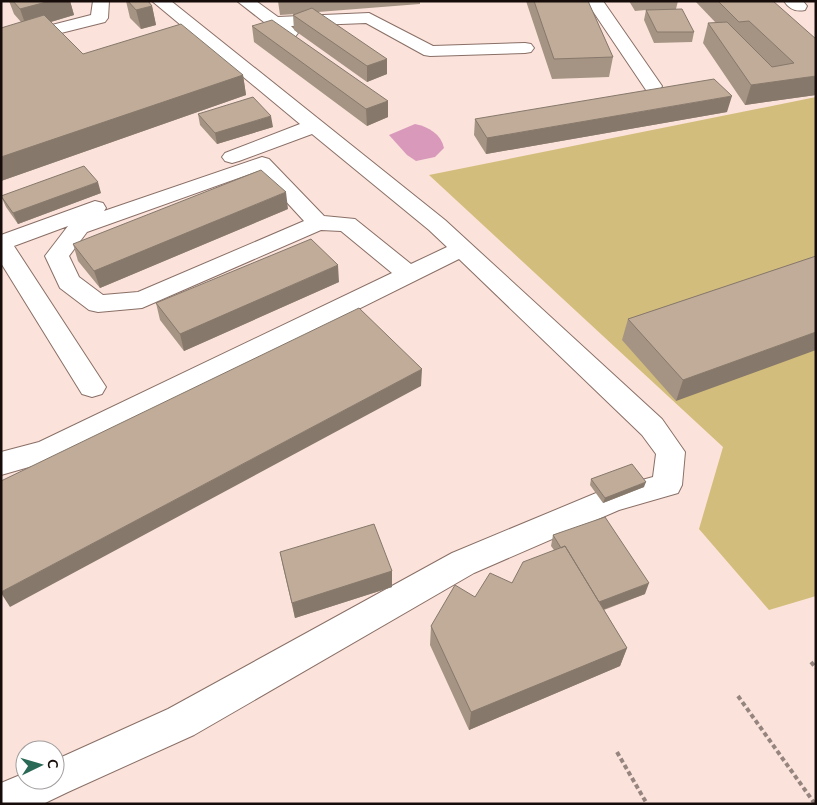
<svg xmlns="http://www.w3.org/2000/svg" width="817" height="805" viewBox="0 0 817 805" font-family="Mulish,sans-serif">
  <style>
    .green { fill: #d3bd7c }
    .water { fill: #d999bb }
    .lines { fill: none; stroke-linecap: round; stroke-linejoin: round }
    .minor-casing { stroke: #896f66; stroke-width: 2 }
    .path { stroke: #96857f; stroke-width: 4; stroke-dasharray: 4.5 3; stroke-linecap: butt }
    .minor { fill: #fff; fill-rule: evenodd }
    .wall { fill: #a59484 }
    .shaded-wall { fill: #86786b }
    .building { fill: #c0ac99; stroke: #86786b }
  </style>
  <rect width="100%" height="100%" fill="#fbe3db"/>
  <path class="green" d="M816 97V596L769 610 699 529 723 447 429 175Z"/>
  <path class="water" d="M415 124C429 127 441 134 444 148L435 157 416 161 407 155 389 135Z"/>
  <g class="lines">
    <g class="minor-casing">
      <path id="minor" d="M93 1H109L108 18 105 22 1 48V38L91 15Z
        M152 1H171L445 220 662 419 685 452 682 485 678 493 619 510 474 573 194 735 68 792 43 804H1V783L25 773V780H55V760L168 709 452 553 601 491 653 477 656 454 642 435 459 259 57 459 1 475V452L39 442 392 273 341 231 321 230 142 308 98 312 89 310 60 288 45 256 68 226 14 246 106 387 102 394 92 397 82 394 1 263V235L95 201 103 203 106 208 104 211 262 157 269 159 324 216 355 219 411 264 447 247 429 230 312 134 239 161 232 163 225 161 222 157 225 153 300 124ZM258 171 304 221 138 292 103 295 79 277 69 256 87 232Z
        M237 1H256L278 17 369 13 433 46 525 43 531 44 534 48 531 52 525 53 430 56 424 55 366 23 291 26 298 33 295 37 289 38 283 37Z
        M586 1H603L662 86 660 90 653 92 646 90Z
        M784 1H803L807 6 805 10C796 12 789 9 784 1Z"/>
    </g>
    <path class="path" d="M811 662 816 668
      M738 696 815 804
      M617 752 647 804"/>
    <use href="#minor" class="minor"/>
  </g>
  <path class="wall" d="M9 1H70L74 15 51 22 83 54 243 75 246 95 1 181 21 22 14 14Z
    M126 1H148L152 6 156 25 141 29 130 18Z
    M278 1H420V4L318 12 387 74 367 82 294 30 293 15 296 14 280 15Z
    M526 1H588L613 57 609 77 552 79Z
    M629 1H678L676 9 694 32 692 42 654 43 644 20 646 10 635 11Z
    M695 1H773L816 95 745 105 703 43 708 23H716Z
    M252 26 388 101V117L367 126 254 42Z
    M727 112 486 154 474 135 475 119Z
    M198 114 273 127 217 144 200 125Z
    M101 193 18 224 6 207 1 196Z
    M288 209 100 288 78 261 73 244Z
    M816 256 676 401 622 340 628 319Z
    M339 282 184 351 160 320 156 303Z
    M591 479 644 487 603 503 590 485Z
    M553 535 645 594 604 610 627 648 620 666 469 730 430 645 431 626 475 597 512 583 554 550 551 546Z
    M280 552 392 571V587L295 618 283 567Z"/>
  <path class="shaded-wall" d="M50 1H70L74 15 27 29 20 9Z
    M152 6 156 25 141 29 136 10Z
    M387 59V74L367 82V66Z
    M243 75 246 95 1 181V157Z
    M816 76V95L745 105 751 85Z
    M732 96 727 112 486 154 487 138Z
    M388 101V117L367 126 366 109Z
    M271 116 273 127 217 144 215 133Z
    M98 182 101 193 18 224 13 213Z
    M286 192 288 209 100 288 94 271Z
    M338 265 339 282 184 351 180 334Z
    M816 332V350L676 401 683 380Z
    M422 369 421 386 10 607 1 593V592Z
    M646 482 644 487 603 503 605 498Z
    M392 571V587L295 618 292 603Z
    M649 583 645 594 591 614 594 604Z
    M627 648 620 666 469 730 471 712Z"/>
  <path class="building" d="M13 1H50L20 9Z
    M128 1H148L152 6 136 10Z
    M534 1H588L613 57 554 59Z
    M718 1H773L816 39V76L751 85 708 23 727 22 772 67 794 63 749 21 739 22Z
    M312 8 387 59 367 66 293 15Z
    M682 9 694 32H657L646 10Z
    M44 15 83 54 181 24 243 75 1 157V28Z
    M272 20 388 101 366 109 252 26Z
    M714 79 732 96 487 138 475 119Z
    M253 97 271 116 215 133 198 114Z
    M84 166 98 182 13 213 1 196Z
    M261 170 286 192 94 271 73 244Z
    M311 239 338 265 180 334 156 303Z
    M816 256V332L683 380 628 319Z
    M359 308 422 369 1 592V481Z
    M632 464 646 482 605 498 591 479Z
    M605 517 649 583 599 602 565 546 561 548 553 535Z
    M374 524 392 571 292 603 280 552Z
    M565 546 627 648 471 712 431 626 455 585 475 597 490 573 512 583 523 562Z"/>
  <rect width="817" height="805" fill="none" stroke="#160d0a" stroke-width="5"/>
  <g transform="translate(40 765) rotate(85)"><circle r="24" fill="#ffffff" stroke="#a29e9d"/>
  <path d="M0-4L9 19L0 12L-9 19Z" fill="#2a6956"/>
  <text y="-8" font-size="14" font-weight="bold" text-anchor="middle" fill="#160d0a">С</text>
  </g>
</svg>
